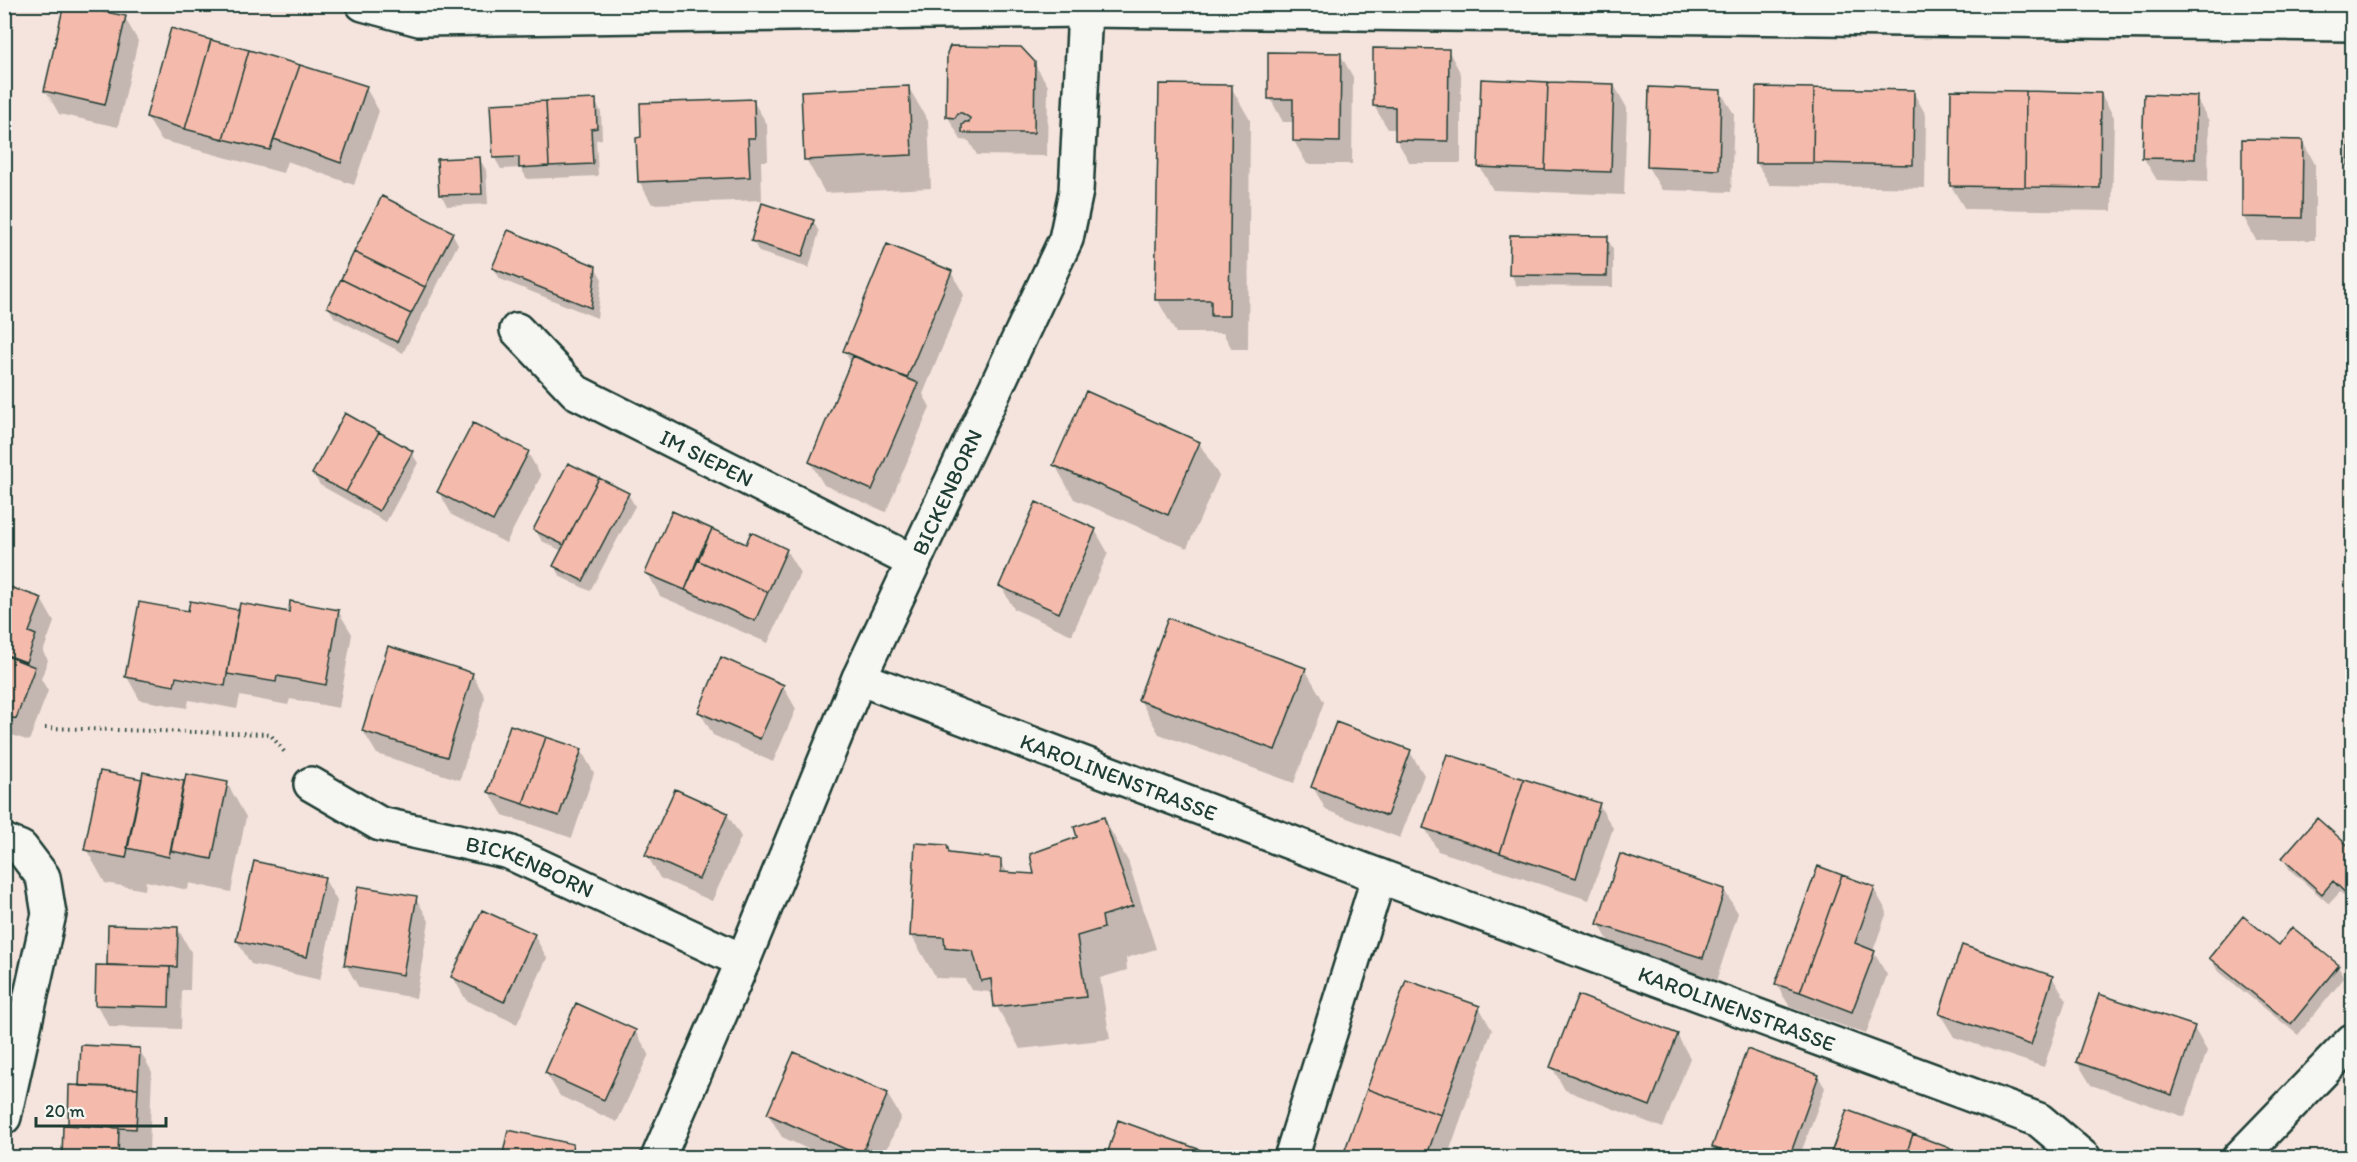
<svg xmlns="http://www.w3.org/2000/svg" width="2357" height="1162" viewBox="0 0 2357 1162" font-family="Itim,sans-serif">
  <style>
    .shadow { fill: #0003 }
    .building { fill: #f4bbac; stroke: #1f3d34; stroke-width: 1.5 }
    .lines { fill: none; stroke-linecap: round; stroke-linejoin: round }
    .minor-casing { stroke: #1f3d34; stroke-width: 38 }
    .path { stroke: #1f3d34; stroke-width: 4; stroke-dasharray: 1.5 4.5; stroke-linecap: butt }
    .minor { stroke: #f6f6f2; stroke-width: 33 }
    .labels { text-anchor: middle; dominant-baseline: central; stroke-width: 4.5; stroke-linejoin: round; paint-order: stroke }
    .street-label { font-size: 22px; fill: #1f3d34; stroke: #f6f6f2 }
  </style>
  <rect width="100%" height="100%" fill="#f5e4dd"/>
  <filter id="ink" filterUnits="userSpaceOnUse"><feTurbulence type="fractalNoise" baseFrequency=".0167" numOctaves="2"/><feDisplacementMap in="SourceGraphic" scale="12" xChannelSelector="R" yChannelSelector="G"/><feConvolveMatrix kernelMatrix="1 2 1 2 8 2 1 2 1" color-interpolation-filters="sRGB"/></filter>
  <g filter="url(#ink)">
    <path class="shadow" d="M66 4 125 18 138 41 118 127 59 114 46 91Z
      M172 30 366 88 379 111 354 185 287 161 283 173 161 140 147 117Z
      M1375 50H1448L1461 74V163H1410L1396 139 1397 129H1388L1374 106Z
      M1340 54 1353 77 1352 164H1307L1294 141V122H1283L1270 98Z
      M1034 63 1048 86 1047 156 977 155 969 141 961 140 948 117Z
      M1482 81 1614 85 1627 108 1624 195 1493 190 1480 167Z
      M1231 87 1250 120 1248 349H1232L1223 333H1176L1157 299Z
      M909 88 928 121 931 188 825 193 806 159Z
      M1720 91 1734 114 1731 192 1662 190 1648 167Z
      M1913 92 1926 115 1925 188 1770 185 1756 162Z
      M2101 94 2114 117 2112 211 1965 209 1951 186Z
      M2196 98 2209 121 2208 182 2157 180 2143 157Z
      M2351 98H2352V177L2350 172Z
      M595 101 601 112 602 139 596 140 598 176 527 179 521 168 501 169 494 157Z
      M753 101 767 124 768 161H761L762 200 652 204 639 181Z
      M2302 141 2315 164V240H2256L2243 216Z
      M479 158 486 170 488 204 447 206 441 194Z
      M813 221 819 232 809 268 759 252 753 241Z
      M452 233 458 244 403 353 335 318 328 307Z
      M1607 238 1613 249V287L1517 286 1511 274Z
      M595 267 602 279 597 318 500 279 494 268Z
      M951 272 964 295 923 394 930 407 886 512 824 485 810 462 852 364 844 351Z
      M1199 443 1219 476 1187 548 1074 499 1055 465Z
      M411 452 418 463 386 522 320 485 313 474Z
      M528 453 541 476 506 543 452 515 439 492Z
      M569 465 628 494 635 506 590 591 561 577 555 566 562 551 542 541 535 530Z
      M1095 530 1108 553 1072 635 1014 609 1001 586Z
      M747 546 786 550 800 573 768 643 660 596 647 572Z
      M4 586 41 599 54 622 43 652 48 660 41 679 48 691 29 741 9 734 4 748Z
      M338 611 352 634 339 708 290 699 288 705 240 696 237 709 189 700 187 708 140 700 127 677 189 612 290 614Z
      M1305 669 1324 702 1294 783 1159 734 1140 700Z
      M472 674 485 697 460 780 377 754 363 731Z
      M783 686 796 709 773 762 713 735 700 712Z
      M581 750 594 773 572 838 503 815 489 792Z
      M1410 752 1424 775 1400 838 1326 810 1313 787Z
      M144 774 186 783H227L246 817 231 892 189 883 188 890 146 881 145 890 105 883 86 849 143 781Z
      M1599 805 1613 828 1589 900 1438 851 1425 828Z
      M727 814 741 837 712 901 660 878 647 855Z
      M1104 819 1128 861 1156 949 1126 958 1127 970 1100 978 1110 1039 1020 1049 989 992 971 990 965 979 936 978 911 935 947 846 951 855 1000 861 1008 874 1036 876Z
      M2318 820 2352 851V903L2340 892 2329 904 2290 870 2283 858Z
      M324 878 337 901 320 980 251 964 237 941Z
      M1874 889 1887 912 1873 951 1887 975 1866 1034 1790 1007 1776 984Z
      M1724 890 1738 913 1716 981 1612 947 1599 924Z
      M416 898 429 921 416 998 359 988 346 965Z
      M110 926 178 929 191 952 190 990H182L181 1029 110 1027 96 1004 108 966Z
      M534 935 547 958 517 1024 466 1000 453 977Z
      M2279 947 2338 966 2344 978 2298 1035 2217 970 2211 958Z
      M2052 977 2066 1000 2044 1067 1954 1037 1940 1014Z
      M1479 1007 1492 1030 1447 1158H1344Z
      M2194 1028 2207 1051 2185 1117 2091 1085 2077 1062Z
      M635 1031 649 1054 617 1122 560 1096 546 1073Z
      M1677 1035 1690 1058 1663 1128 1565 1090 1552 1067Z
      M139 1049 152 1072 149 1151 132 1150V1158H63L69 1127 71 1086 80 1087Z
      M1818 1076 1825 1088 1799 1158H1720L1713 1147Z
      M887 1094 901 1117 883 1158H827L782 1137 768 1114Z
      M572 1145 579 1158H504Z"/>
    <path class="building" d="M64 4 126 16 105 105 44 91Z
      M171 28 211 40 185 129 146 117Z
      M211 40 249 50 223 139 185 129Z
      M950 46 1021 47 1035 62 1034 133H962V125L965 122H969L970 118 962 113H958L955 118 946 117 947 53Z
      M1373 48 1449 49 1448 141 1395 140V107L1373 106Z
      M249 50 300 65 270 150 223 139Z
      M1268 52 1341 53 1340 142 1293 141V99H1268Z
      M300 65 367 86 341 163 274 139Z
      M1481 79 1548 82 1545 170 1478 167Z
      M1548 82 1614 84 1611 172 1545 170Z
      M1159 84 1232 85 1229 316H1211V300H1155Z
      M909 86 912 155 804 160 801 91Z
      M1649 87 1721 90 1719 170 1647 167Z
      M1756 87 1814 88 1813 163H1755Z
      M1814 88 1914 90 1913 165 1813 163Z
      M1951 90 2026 91 2025 187 1950 186Z
      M2026 91 2101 93 2100 188 2025 187Z
      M2144 94 2197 96 2195 159 2142 158Z
      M2350 96H2352V172H2348Z
      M596 99 597 128 591 129 593 164 549 166 546 101Z
      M754 99 755 138H748L750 177 638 182 636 138 641 137 640 103Z
      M546 101 549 166 519 168V157L493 158 490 104Z
      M2242 139 2303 140 2302 218 2242 217Z
      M480 157 482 194 439 195 437 159Z
      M382 196 453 232 425 287 354 252Z
      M762 203 814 220 802 257 751 241Z
      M508 230 596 266 591 308 492 268Z
      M1510 235 1608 236 1607 276 1509 275Z
      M887 244 952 271 907 378 843 351Z
      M354 252 425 287 411 314 341 279Z
      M341 279 411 314 397 342 327 307Z
      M853 356 918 383 872 490 809 462Z
      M1086 391 1200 442 1168 515 1053 465Z
      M345 413 379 432 346 492 312 474Z
      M473 423 529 451 493 521 437 492Z
      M379 432 413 451 379 511 346 492Z
      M568 463 599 478 564 545 533 530Z
      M599 478 629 493 583 581 553 566Z
      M1036 502 1096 529 1059 613 999 586Z
      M672 511 712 529 685 590 645 573Z
      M712 529 746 544 751 532 787 549 768 592 697 560Z
      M697 560 768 592 755 621 685 590Z
      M4 585 42 598 29 632 36 635 26 662 4 654Z
      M190 601 239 610 225 686 176 677 174 686 125 677 139 602 188 611Z
      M290 601 339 610 326 685 277 676 276 682 227 674 240 603 289 612Z
      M1168 618 1306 668 1275 750 1138 700Z
      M388 646 473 673 447 757 362 731Z
      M4 655 35 667 16 719 4 715Z
      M721 657 784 685 760 739 698 712Z
      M1336 722 1411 750 1387 816 1311 787Z
      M510 725 546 737 523 804 488 792Z
      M546 737 582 749 559 816 523 804Z
      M1447 754 1524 779 1500 853 1423 828Z
      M100 771 142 779 126 858 84 850Z
      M143 772 184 781 169 857 127 848Z
      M186 774 228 782 212 859 171 851Z
      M1524 779 1600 803 1576 878 1500 853Z
      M675 789 728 813 699 879 645 855Z
      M1104 817 1133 906 1102 916 1104 928 1077 936 1086 997 994 1007 991 979 981 981 973 951 945 948 944 937 910 936 915 843 947 845 949 853 1001 859V872L1034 874 1030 854 1077 837 1074 827Z
      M2317 818 2352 849V899L2333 881 2322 894 2282 858Z
      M1620 854 1725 889 1703 958 1597 924Z
      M254 861 325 877 307 957 236 941Z
      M1818 866 1842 875 1800 992 1775 984Z
      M1842 875 1875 887 1855 943 1875 951 1852 1012 1800 992Z
      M358 886 417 896 403 975 344 965Z
      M482 910 535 934 504 1002 451 977Z
      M2243 916 2279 945 2292 927 2339 965 2291 1024 2209 958Z
      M108 925 178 927 177 967 107 965Z
      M1962 945 2053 976 2031 1045 1939 1014Z
      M96 965 170 967 169 1007 95 1005Z
      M1406 980 1480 1006 1441 1115 1367 1089Z
      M2099 994 2195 1026 2172 1095 2076 1062Z
      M1578 995 1678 1034 1650 1106 1550 1067Z
      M576 1003 636 1030 604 1100 545 1073Z
      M81 1045 140 1048 138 1088 79 1086Z
      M1747 1049 1819 1075 1789 1158H1741L1712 1147Z
      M794 1052 888 1093 861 1156 767 1114Z
      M69 1085 138 1088 136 1129 68 1125Z
      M1367 1089 1441 1115 1426 1158H1342Z
      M1847 1110 1913 1134 1905 1158H1829Z
      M1118 1120 1223 1158H1106Z
      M63 1125 119 1128 118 1158H62Z
      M508 1130 573 1144 570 1158H502Z
      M1913 1134 1975 1158H1905Z
      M2352 1135V1158H2341Z"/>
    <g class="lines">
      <g class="minor-casing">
        <g id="minor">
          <path d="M363 4 419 19 1085 10 2352 24"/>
          <path id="s1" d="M517 330 576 392 914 562"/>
          <path id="s2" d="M859 678 1379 876 2039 1120 2084 1158"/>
          <path id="s3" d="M311 784 380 824 509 852 743 961"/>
          <path d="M4 841 21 848 43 877 49 914 4 1117"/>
          <path id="s4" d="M658 1158 743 961 859 678 1066 239 1076 191 1085 10"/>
          <path d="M1291 1158 1379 876"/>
          <path d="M2239 1158 2352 1041"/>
        </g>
      </g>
      <path class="path" d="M45 728 270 734 286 754"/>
      <use href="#minor" class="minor"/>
    </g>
  </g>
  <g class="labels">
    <g class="street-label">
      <text stroke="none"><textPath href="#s1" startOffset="232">IM SIEPEN</textPath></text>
      <text stroke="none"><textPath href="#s4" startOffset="726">BICKENBORN</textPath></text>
      <text stroke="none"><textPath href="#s2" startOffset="278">KAROLINENSTRASSE</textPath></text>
      <text stroke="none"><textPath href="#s3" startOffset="236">BICKENBORN</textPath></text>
      <text stroke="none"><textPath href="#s2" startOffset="938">KAROLINENSTRASSE</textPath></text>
    </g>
  </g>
  <rect width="2357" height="1162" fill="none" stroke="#f6f6f2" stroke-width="24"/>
  <rect x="12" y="12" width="2333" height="1138" fill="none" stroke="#1f3d34" stroke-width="2" filter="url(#ink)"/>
  <path d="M36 1117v9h130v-9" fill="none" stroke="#1f3d34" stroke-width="3"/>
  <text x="45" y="1117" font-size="18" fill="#1f3d34" stroke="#f6f6f2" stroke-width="4.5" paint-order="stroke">20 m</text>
</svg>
